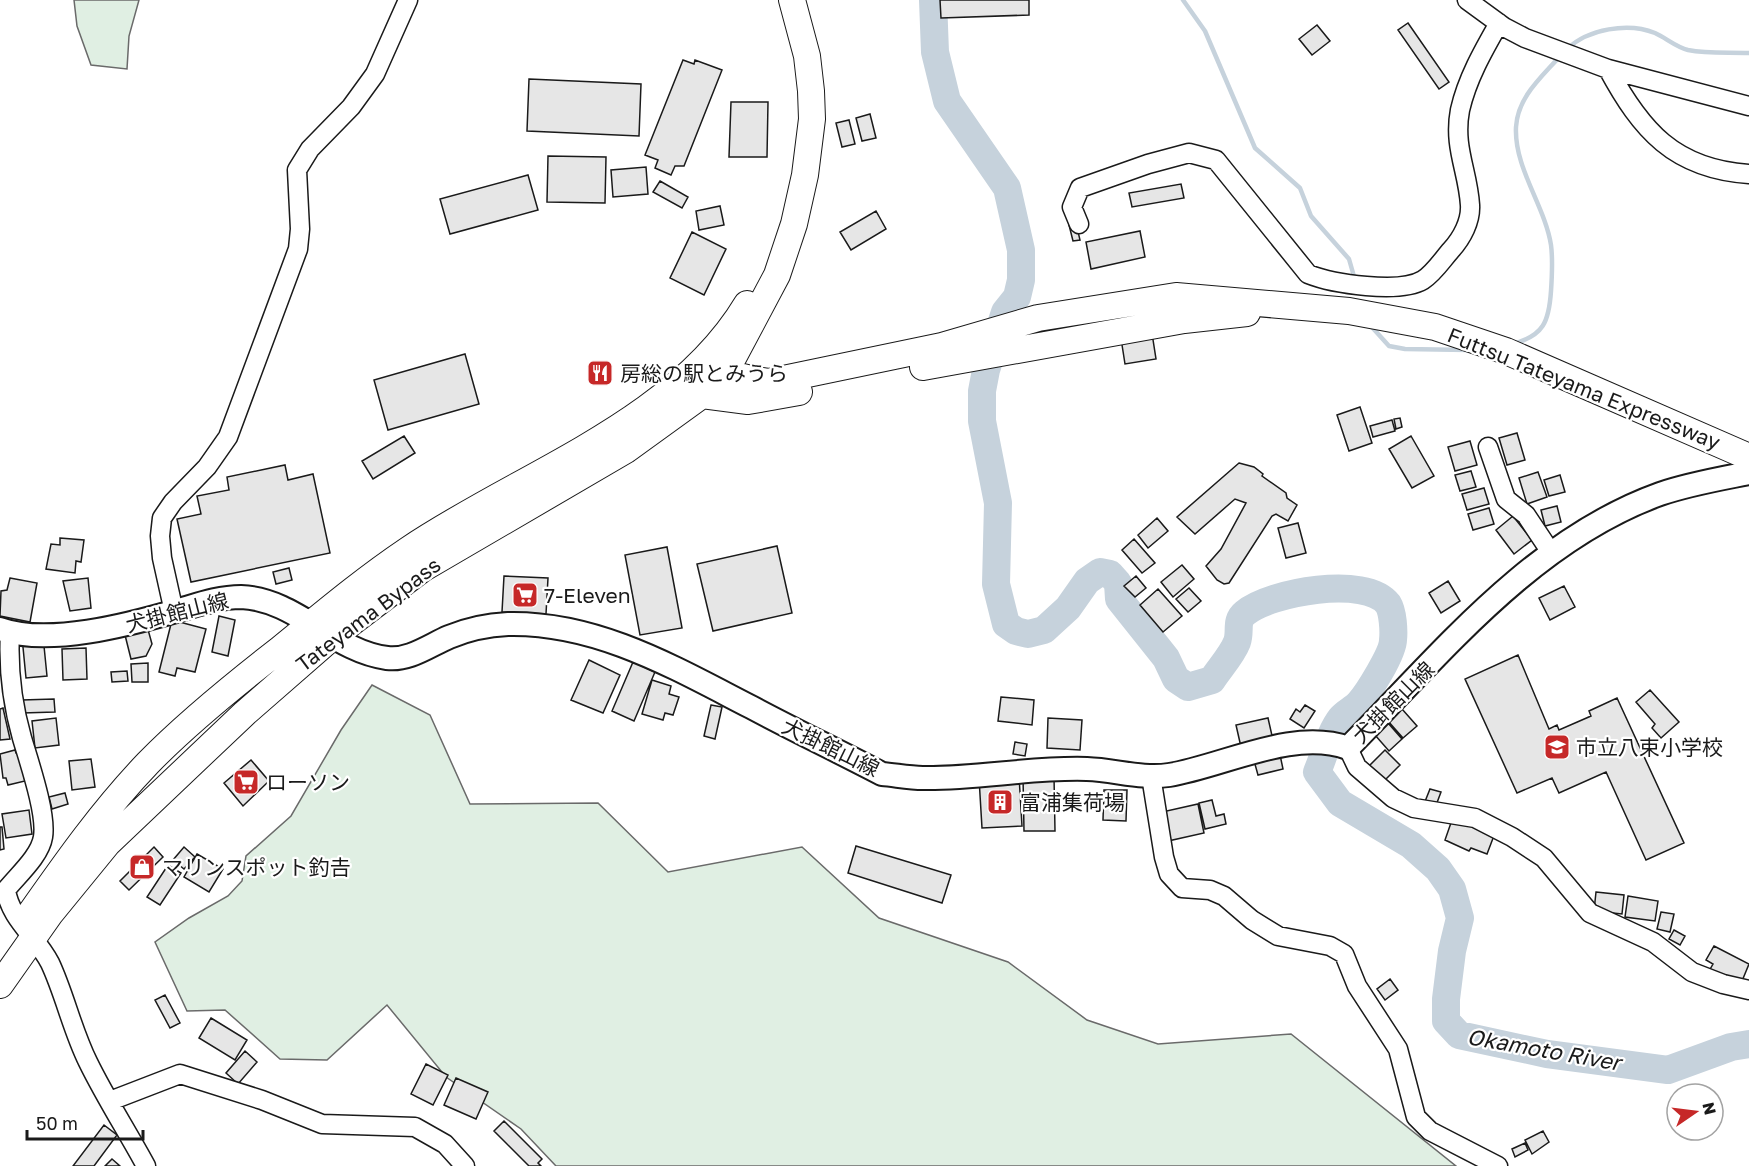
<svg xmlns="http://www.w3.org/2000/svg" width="1749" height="1166" viewBox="0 0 1749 1166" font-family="'Golos Text','Noto Sans JP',sans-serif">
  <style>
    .green { fill: #e0efe3; stroke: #6a6a6a; stroke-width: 1.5 }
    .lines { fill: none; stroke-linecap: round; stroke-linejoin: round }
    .stream { stroke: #c6d2dc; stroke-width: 4.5 }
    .river { stroke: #c6d2dc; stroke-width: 28 }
    .building { fill: #e6e6e6; stroke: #1a1a1a; stroke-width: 1.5 }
    .minor-casing { stroke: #1a1a1a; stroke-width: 21 }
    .major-casing { stroke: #1a1a1a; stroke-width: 26 }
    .highway-casing { stroke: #1a1a1a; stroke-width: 28 }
    .minor { stroke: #fff; stroke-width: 18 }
    .major { stroke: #fff; stroke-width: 22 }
    .highway { stroke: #fff; stroke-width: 26 }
    .labels { text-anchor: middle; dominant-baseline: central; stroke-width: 4.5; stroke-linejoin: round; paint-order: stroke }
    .poi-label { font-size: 21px; fill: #1a1a1a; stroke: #fff; text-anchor: start }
    .street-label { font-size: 21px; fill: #1a1a1a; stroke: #fff }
    .water-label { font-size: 22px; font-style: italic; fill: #1a1a1a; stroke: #fff }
  </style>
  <rect width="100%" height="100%" fill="#fff"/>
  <path class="green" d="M74 0H139L129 36 127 69 91 65 77 26Z
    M372 685 430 715 470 804 598 803 668 872 802 847 879 918 1008 962 1087 1020 1158 1044 1291 1034 1456 1166H556L521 1129 446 1077 387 1005 327 1060 280 1059 225 1010 187 1011 155 942 189 918 228 896 242 881 246 856 291 816 341 730Z"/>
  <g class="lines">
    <path class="stream" d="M1183 0 1205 31 1255 148 1300 188 1311 216 1349 259 1355 280
      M1567 49C1588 29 1628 22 1655 33 1666 38 1676 47 1688 50 1708 54 1729 52 1749 53
      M1370 325 1389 346 1405 349 1468 350
      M1512 344C1544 336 1549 321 1551 291 1552 276 1553 260 1551 245 1545 206 1514 168 1516 127 1518 96 1542 77 1561 55"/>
    <path class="river" d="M933 0 935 52 947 101 1007 188 1021 250V280L1017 297 1005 312 986 370 982 391V421L998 503 996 584 1006 624 1016 631 1028 634 1044 630 1068 608 1087 581 1100 572 1110 574 1118 583 1119 599 1166 658 1176 679 1188 687 1212 680C1219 669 1232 655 1237 642 1241 631 1235 621 1245 613 1270 592 1366 575 1388 604 1393 612 1394 631 1393 640 1393 653 1368 693 1359 703 1354 709 1346 712 1341 718 1330 732 1324 756 1317 772L1340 803 1411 845 1438 869 1452 889 1460 918 1452 951 1446 999V1021L1459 1035 1547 1054 1668 1070 1731 1047 1749 1044"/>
  </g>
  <path class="building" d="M940 0H1029V15L941 18Z
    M1408 23 1449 82 1439 89 1398 30Z
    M1317 25 1330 41 1312 55 1299 39Z
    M683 60 694 64 695 60 722 70 684 166H675L671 175 655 168 658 160 645 155Z
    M529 79 641 84 639 136 527 131Z
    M731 102H768L767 157H729Z
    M870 114 876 138 862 141 856 118Z
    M849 120 855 144 842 147 836 123Z
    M548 156 606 157 605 203 547 202Z
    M646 167 648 194 613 197 611 170Z
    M528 175 538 210 450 234 440 199Z
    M660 181 688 197 682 208 653 192Z
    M1181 184 1184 198 1132 207 1129 193Z
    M720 206 724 225 699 230 696 211Z
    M876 211 886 229 851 250 840 232Z
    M1076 223 1080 240 1073 241 1069 225Z
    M1140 231 1145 257 1091 269 1086 242Z
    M692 232 726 249 704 295 670 278Z
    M1146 295 1156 359 1125 364 1115 300Z
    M465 354 479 404 388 430 374 380Z
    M1360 407 1372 443 1349 451 1337 415Z
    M1400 418 1402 427 1396 429 1394 419Z
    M1392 420 1395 431 1373 437 1370 426Z
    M1517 433 1525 460 1507 465 1499 438Z
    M404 436 415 453 373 479 362 461Z
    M1411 436 1434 476 1412 488 1389 449Z
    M1470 441 1477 465 1455 471 1448 447Z
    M1239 463 1254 467 1263 474 1262 476 1286 493 1287 498 1297 505 1288 521 1276 514 1272 516 1229 583 1224 584 1217 580 1206 566 1221 549 1246 503 1235 499 1195 534 1177 517Z
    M285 465 288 480 313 474 330 553 191 582 177 519 201 514 197 496 229 490 227 477Z
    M1471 471 1476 487 1460 491 1455 475Z
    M1538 472 1547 497 1527 504 1519 478Z
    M1560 475 1565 492 1549 496 1544 480Z
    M1484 488 1489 504 1467 510 1462 494Z
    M1557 506 1561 522 1545 526 1541 510Z
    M1489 508 1494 524 1473 530 1468 514Z
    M1513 516 1532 540 1514 554 1496 530Z
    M1157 518 1168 531 1148 548 1138 535Z
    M1298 523 1306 553 1286 558 1278 528Z
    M60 538 84 540 81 562 76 561 75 573 46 569 51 544 60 545Z
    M1134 539 1155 563 1142 573 1122 550Z
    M777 546 792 613 713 631 697 564Z
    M667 547 682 628 640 635 625 555Z
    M1182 565 1194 579 1173 597 1161 582Z
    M289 568 292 580 276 584 273 572Z
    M504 576 548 578 546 614 502 612Z
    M1136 576 1146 588 1135 597 1124 586Z
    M10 578 37 583 30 622 0 616 1 591 7 590Z
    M88 578 91 608 70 611 63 581Z
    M1448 581 1460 601 1441 613 1429 593Z
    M1564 586 1575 607 1550 620 1539 598Z
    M1189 588 1201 601 1188 612 1176 599Z
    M1158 589 1182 616 1163 632 1140 605Z
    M219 616 235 620 228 656 212 652Z
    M172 620 206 629 195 672 177 668 175 676 159 672Z
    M147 626 152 644 146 656 131 659 124 631Z
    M43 636 47 676 26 678 22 637Z
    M86 648 87 679 63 680 62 649Z
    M1518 655 1549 729 1557 725 1559 730 1591 716 1589 711 1617 698 1684 843 1646 860 1606 772 1559 793 1552 778 1517 793 1465 679Z
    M589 660 620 675 603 713 571 700Z
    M633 662 655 672 634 721 612 711Z
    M148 663V682H132L131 664Z
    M127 671 128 681 112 682 111 672Z
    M652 680 671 686 669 694 679 697 673 715 665 713 663 720 642 714Z
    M1650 690 1679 722 1661 738 1652 728 1655 724 1636 702Z
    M1001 697 1034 700 1032 725 998 721Z
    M54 699 55 712 22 713V700Z
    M711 705 722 707 715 739 704 736Z
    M1305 705 1315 711 1304 728 1290 719 1296 709 1300 712Z
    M3 708 10 739 0 740V709Z
    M1402 709 1417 726 1403 738 1388 721Z
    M56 718 59 745 35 748 32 721Z
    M1048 718 1082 720 1080 750 1047 748Z
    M1268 718 1273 740 1241 747 1236 725Z
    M1388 723 1402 739 1389 751 1375 735Z
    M1015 742 1027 744 1025 756 1013 754Z
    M15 750 16 753H19L25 781 8 785 6 778H3L0 754Z
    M1279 750 1283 769 1258 775 1253 757Z
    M1385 750 1400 765 1383 782 1368 767Z
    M91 759 95 787 72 790 69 761Z
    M251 760 269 781 243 806 224 783Z
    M1019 776 1022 826 982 828 979 778Z
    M1023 776H1054L1055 831H1024Z
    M1430 789 1441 792 1435 808 1424 804Z
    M1104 790H1127L1126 821 1103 820Z
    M65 793 68 804 52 809 49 797Z
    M1212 800 1216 816 1224 814 1226 824 1205 829 1199 803Z
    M1198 804 1204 833 1168 841 1162 812Z
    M29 810 32 834 6 838 2 814Z
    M1453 817 1495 833 1487 854 1471 848 1469 851 1445 840Z
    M0 827H2L4 849 0 850Z
    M856 846 951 875 942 903 848 873Z
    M154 847 163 857 129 890 120 881Z
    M184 847 195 857 184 869 173 860Z
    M197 854 223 869 209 892 184 877Z
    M168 865 181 873 160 905 147 897Z
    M1596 892 1624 895 1622 914 1594 911Z
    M1628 896 1658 901 1655 921 1625 917Z
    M1661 912 1674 914 1670 932 1657 929Z
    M1674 930 1685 936 1680 945 1669 939Z
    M1714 946 1749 964 1742 981 1709 971 1713 964 1706 960Z
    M1390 979 1398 990 1385 1000 1377 989Z
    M165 995 180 1023 170 1028 155 1000Z
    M211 1018 247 1040 235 1060 199 1038Z
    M245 1051 257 1062 238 1084 226 1073Z
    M426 1064 448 1075 433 1105 411 1094Z
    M456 1078 488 1092 476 1119 444 1105Z
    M504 1121 542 1159 538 1163 541 1166H529L494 1131Z
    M104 1125 117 1135 94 1166H73Z
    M1543 1131 1549 1142 1532 1154 1525 1140Z
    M1525 1143 1528 1150 1515 1157 1512 1149Z
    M112 1159 120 1166H105Z"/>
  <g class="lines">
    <g class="minor-casing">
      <path id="minor" d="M1467 0 1504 27 1525 38 1608 69 1749 106
        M1608 69C1641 130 1674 169 1749 174
        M1079 224 1072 207 1080 188 1148 164 1189 153 1216 160 1308 274C1333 284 1400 294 1423 280 1434 273 1443 259 1451 250 1462 238 1471 221 1470 205 1468 171 1453 147 1460 110 1467 79 1483 51 1499 23
        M1488 447 1506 499 1526 515 1552 554
        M174 612 162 558 160 536 162 518 173 502 207 467 228 437 298 249 300 229 297 170 310 149 351 107 375 74 408 0
        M10 632C8 668 12 703 22 738 29 762 47 814 43 837 40 856 18 875 6 890 10 919 37 937 50 963 65 995 72 1030 88 1062 105 1097 127 1131 146 1166
        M1348 748 1357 767 1393 798 1414 808 1475 818 1512 837 1544 858 1590 913 1653 942 1692 972 1723 984 1749 990
        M1151 776 1164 857 1169 874 1182 888 1210 890 1224 896 1252 920 1278 936 1330 946 1344 954 1357 986 1398 1049 1416 1117 1430 1131 1498 1166
        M110 1101 180 1074 262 1100 322 1124 415 1127 445 1144 465 1166"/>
    </g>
    <g class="major-casing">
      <path id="major" d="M0 629C48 646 128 625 176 611 197 605 218 597 241 597 296 599 333 651 387 658 409 661 430 645 449 637 468 629 487 625 508 624 597 622 675 668 751 707 794 730 838 751 882 774 895 775 909 778 923 778 977 779 1032 767 1087 769 1115 770 1142 779 1169 775 1224 766 1293 728 1348 748 1441 654 1532 540 1660 494 1689 484 1719 479 1749 473"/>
    </g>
    <g class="highway-casing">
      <path id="highway" d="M923 367 1184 320 1247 313
        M702 395 697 367C722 370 744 379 769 382L942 346 1038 318 1176 296 1349 311 1435 327 1506 351 1749 457
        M702 395 748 401 799 392
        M27 918C65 864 102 811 148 763 188 722 234 685 279 650 322 615 362 581 408 550 520 474 675 424 747 304
        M0 985 50 914 108 843 245 713 331 638 422 569 626 450 702 395 726 371 777 275 794 224 805 175 812 119 811 91 807 56 792 0"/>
    </g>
    <use href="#minor" class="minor"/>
    <use href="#major" class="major"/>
    <use href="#highway" class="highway"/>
  </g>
  <defs>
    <g id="restaurant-square" transform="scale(1.35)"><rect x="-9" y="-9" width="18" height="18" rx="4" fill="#c62828" stroke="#fff"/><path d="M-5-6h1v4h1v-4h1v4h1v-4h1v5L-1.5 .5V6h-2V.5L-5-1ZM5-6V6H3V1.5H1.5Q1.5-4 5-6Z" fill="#fff"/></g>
    <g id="supermarket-square" transform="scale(1.35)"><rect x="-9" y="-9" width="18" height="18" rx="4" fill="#c62828" stroke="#fff"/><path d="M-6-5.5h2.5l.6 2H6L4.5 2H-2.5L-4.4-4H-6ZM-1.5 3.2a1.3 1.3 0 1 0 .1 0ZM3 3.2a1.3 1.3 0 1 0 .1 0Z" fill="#fff"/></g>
    <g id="school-square" transform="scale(1.35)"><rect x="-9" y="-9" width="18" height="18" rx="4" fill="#c62828" stroke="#fff"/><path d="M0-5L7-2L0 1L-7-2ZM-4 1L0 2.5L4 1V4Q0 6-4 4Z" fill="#fff"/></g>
    <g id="building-square" transform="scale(1.35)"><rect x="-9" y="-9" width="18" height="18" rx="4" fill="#c62828" stroke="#fff"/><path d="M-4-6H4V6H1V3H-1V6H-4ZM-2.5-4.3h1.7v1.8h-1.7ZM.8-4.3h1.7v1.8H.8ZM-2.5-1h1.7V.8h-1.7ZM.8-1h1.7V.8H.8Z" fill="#fff"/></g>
    <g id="shop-square" transform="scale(1.35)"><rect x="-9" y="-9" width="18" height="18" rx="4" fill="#c62828" stroke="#fff"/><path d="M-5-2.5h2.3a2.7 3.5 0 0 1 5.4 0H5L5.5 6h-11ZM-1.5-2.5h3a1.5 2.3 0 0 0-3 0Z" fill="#fff"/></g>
  </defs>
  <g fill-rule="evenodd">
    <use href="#restaurant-square" x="600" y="373"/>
    <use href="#supermarket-square" x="525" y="595"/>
    <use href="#school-square" x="1557" y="747"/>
    <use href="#supermarket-square" x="246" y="782"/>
    <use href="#building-square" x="1000" y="802"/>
    <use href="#shop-square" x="142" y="867"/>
  </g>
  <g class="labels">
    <g class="poi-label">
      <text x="620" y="373">房総の駅とみうら</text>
      <text x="544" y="595">7-Eleven</text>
      <text x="1576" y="747">市立八束小学校</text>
      <text x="266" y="782">ローソン</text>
      <text x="1020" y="802">富浦集荷場</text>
      <text x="162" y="867">マリンスポット釣𠮷</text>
    </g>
    <g class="street-label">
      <text transform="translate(1584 388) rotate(22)">Futtsu Tateyama Expressway</text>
      <text transform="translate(177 612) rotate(-14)">犬掛館山線</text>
      <text transform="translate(368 614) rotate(-37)">Tateyama Bypass</text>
      <text transform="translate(1393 702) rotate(-45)">犬掛館山線</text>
      <text transform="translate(831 747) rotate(26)">犬掛館山線</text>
    </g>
    <g class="water-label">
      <text transform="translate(1544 1049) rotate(10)">Okamoto River</text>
    </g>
  </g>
  <g transform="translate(1695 1112) rotate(76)"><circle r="28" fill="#ffffff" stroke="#a3a3a3" stroke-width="1.5"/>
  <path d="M0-4.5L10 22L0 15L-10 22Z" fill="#c62828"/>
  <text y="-9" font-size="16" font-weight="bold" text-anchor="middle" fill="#1a1a1a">N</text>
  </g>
  <path d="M27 1130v9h116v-9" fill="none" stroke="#1a1a1a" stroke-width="3"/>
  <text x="36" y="1130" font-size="18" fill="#1a1a1a" stroke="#ffffff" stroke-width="4.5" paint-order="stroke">50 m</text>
</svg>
